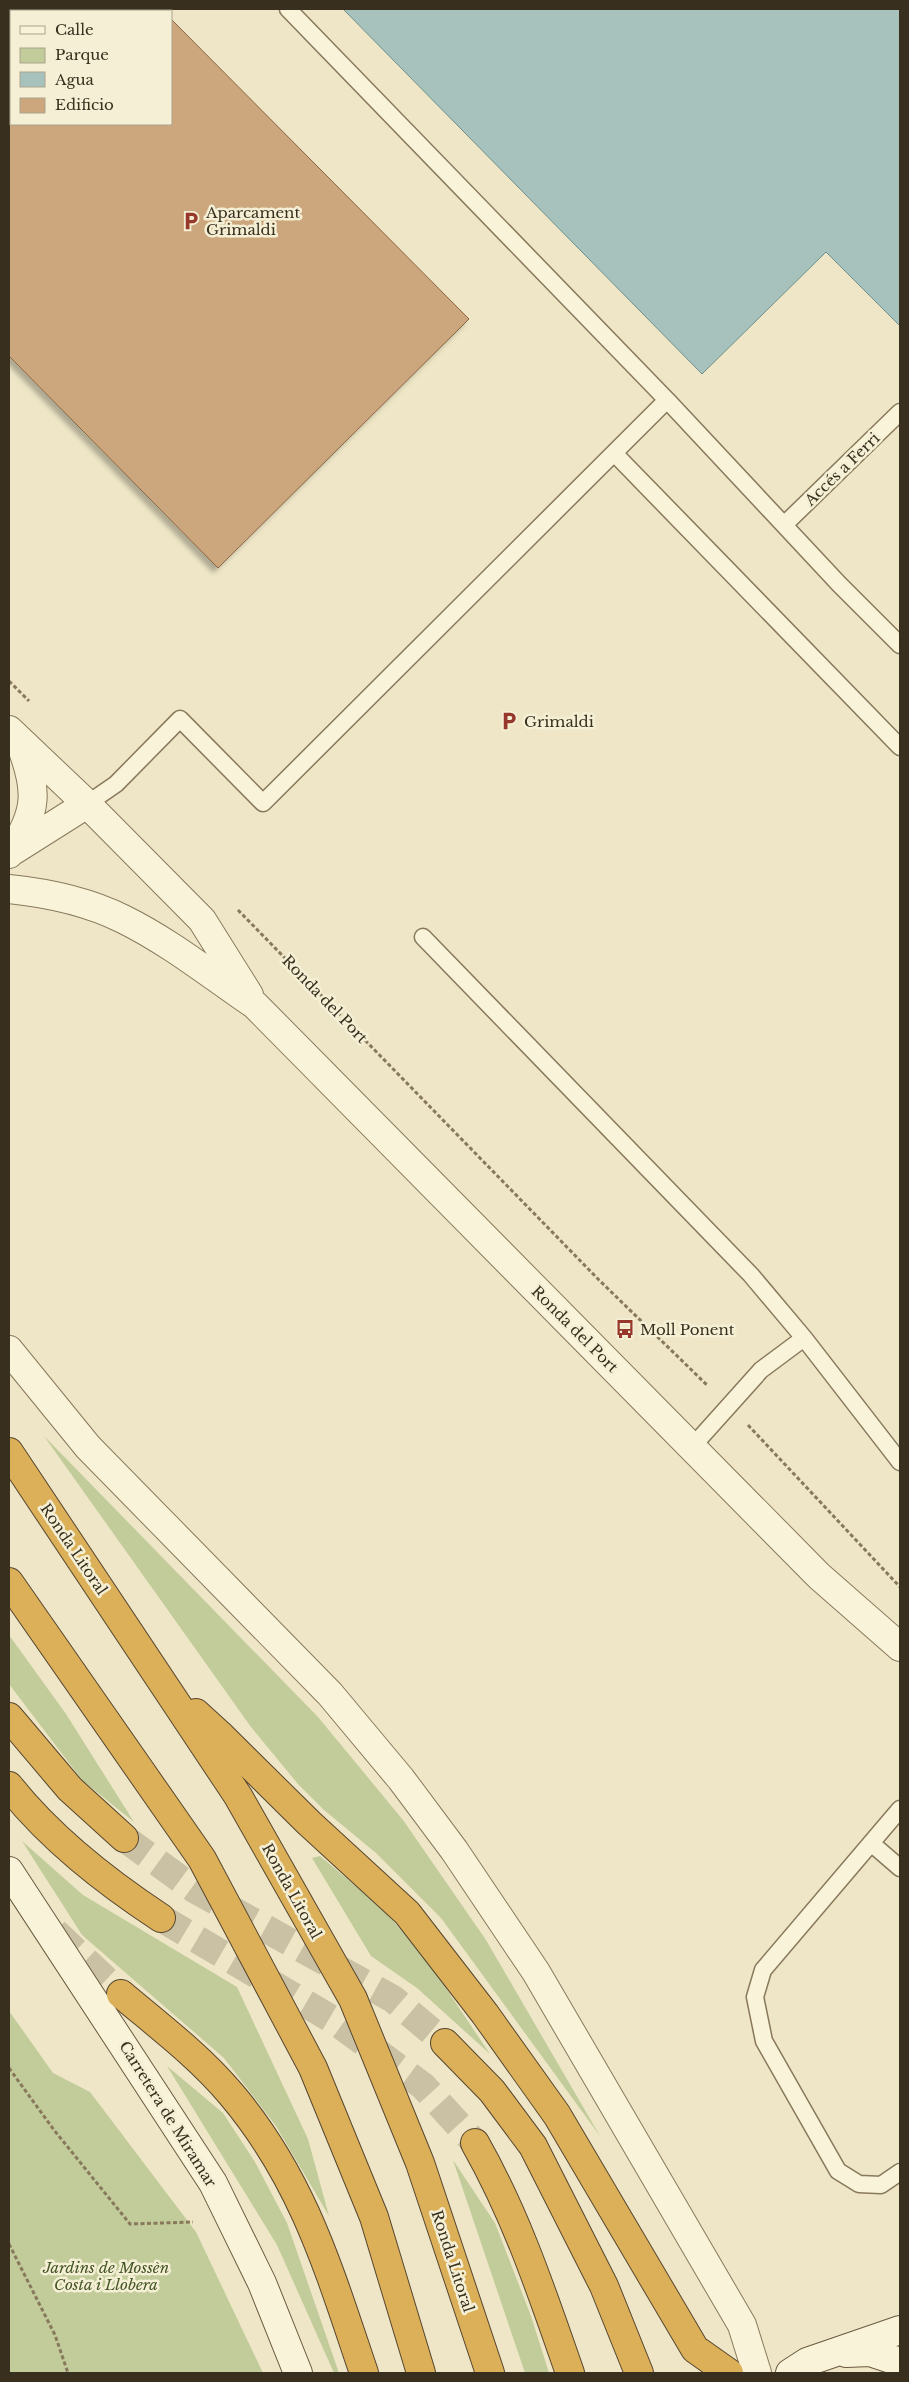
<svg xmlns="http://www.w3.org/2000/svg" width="909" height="2382" viewBox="0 0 909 2382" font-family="'Libre Baskerville',serif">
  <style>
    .green { fill: #c1cc9a }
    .water { fill: #a7c2bd; stroke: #6e908b }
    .building { fill: #cca67c; stroke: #886542; filter: url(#shadow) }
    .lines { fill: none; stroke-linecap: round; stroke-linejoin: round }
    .highway-tunnel { stroke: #cac1a5; stroke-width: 28; stroke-dasharray: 28 14; stroke-linecap: butt }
    .lane-casing { stroke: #89795c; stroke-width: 19 }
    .street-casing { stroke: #89795c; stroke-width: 30 }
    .secondary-casing { stroke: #6b5a3f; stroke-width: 30 }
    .highway-casing { stroke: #574630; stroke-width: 30 }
    .path { stroke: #89795c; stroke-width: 3; stroke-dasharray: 4 2.5; stroke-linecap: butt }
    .lane { stroke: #f9f3d9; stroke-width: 16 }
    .street { stroke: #f9f3d9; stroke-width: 28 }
    .secondary { stroke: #f9f3d9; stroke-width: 28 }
    .highway { stroke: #dcb058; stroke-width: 28 }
    .labels { text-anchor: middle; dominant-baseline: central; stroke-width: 5; stroke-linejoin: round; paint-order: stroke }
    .poi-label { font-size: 15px; fill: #392f1f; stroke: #f5f0d5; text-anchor: start }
    .street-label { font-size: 15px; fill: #392f1f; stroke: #f5f0d5 }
    .park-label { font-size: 15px; font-style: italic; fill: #455626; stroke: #f5f0d5 }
  </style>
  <defs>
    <filter id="shadow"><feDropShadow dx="-4.5" dy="4.5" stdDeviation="2.5" flood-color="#0004"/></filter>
  </defs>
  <rect width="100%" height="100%" fill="#eee6c6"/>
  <path class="green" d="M44 1436 318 1717 403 1820 486 1940 600 2136 441 1918 376 1853 324 1810 298 1784 251 1727Z
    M9 1635 66 1714 134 1822 82 1780 9 1684Z
    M22 1841 83 1895 237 1987 308 2139 329 2216 276 2126 224 2058 82 1935Z
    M320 1856 383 1909 429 1963 490 2054 417 1988 371 1956 312 1858Z
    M9 2011 53 2073 90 2092 196 2232 263 2373H9Z
    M167 2066 223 2113 255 2162 287 2223 339 2373H334L277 2245Z
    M453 2160 495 2223 531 2316 549 2373H525Z"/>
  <path class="water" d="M343 9H900V326L826 252 702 374Z"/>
  <path class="building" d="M9 9H161L164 11H11V124H171V19L469 319 218 568 9 356Z"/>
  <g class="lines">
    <path class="highway-tunnel" d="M124 1838 194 1889 393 1999 445 2043
      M161 1918 335 2021 423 2086 475 2143
      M55 1932 121 1994"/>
    <g class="lane-casing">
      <path id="lane" d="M667 400 839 584 900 645
        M614 453 900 747
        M784 525 900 412
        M87 804 116 784 180 719 263 803 667 400 288 9
        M423 937 751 1275 804 1338 761 1370 692 1447
        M804 1338 900 1462
        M900 1809 763 1970 755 1997 764 2041 838 2171 859 2184 881 2185 900 2172
        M871 1843 900 1868"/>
    </g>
    <g class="street-casing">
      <path id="street" d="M9 730 87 804 202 920 249 995
        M11 852 87 804
        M9 854C39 812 38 789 20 743
        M9 889C48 893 87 901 123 919 170 942 212 976 255 1005L819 1576 900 1647
        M9 1350 88 1447 330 1694 401 1779 454 1850 536 1972 742 2325 757 2373"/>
    </g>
    <g class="secondary-casing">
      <path id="secondary" d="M9 1871 213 2183 262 2283 298 2373
        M846 2353 870 2352 900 2362
        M790 2373 807 2362 900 2330"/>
    </g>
    <g class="highway-casing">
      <path id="highway" d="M9 1452 238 1796 353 1999 420 2163 490 2373
        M9 1582 202 1859 313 2068 374 2217 421 2373
        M196 1713 219 1734 309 1823 407 1913 485 2014 557 2115 695 2349 729 2373
        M9 1717 70 1789 124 1838
        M9 1786C51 1839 105 1881 161 1918
        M121 1994C159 2026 199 2056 231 2094 303 2179 329 2270 364 2373
        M445 2043 492 2091 533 2146 604 2286 639 2373
        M475 2143C517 2217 542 2293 570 2373"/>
    </g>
    <path class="path" d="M9 681 29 701
      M238 910 599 1280 708 1386
      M748 1425 900 1587
      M9 2068 54 2130 130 2224 193 2222
      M9 2244 55 2335 68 2373"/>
    <use href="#lane" class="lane"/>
    <use href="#street" class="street"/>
    <use href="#secondary" class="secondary"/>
    <use href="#highway" class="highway"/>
  </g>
  <defs>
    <g id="parking-bare" transform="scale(1.5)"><path d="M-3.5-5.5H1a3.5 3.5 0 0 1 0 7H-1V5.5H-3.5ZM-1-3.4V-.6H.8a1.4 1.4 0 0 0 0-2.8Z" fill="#98372c" stroke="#f5f0d5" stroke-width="2.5" paint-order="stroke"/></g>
    <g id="bus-bare" transform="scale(1.5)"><path d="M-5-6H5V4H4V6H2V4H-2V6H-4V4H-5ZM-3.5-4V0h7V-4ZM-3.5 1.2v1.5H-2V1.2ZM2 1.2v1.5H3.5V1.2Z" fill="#98372c" stroke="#f5f0d5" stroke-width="2.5" paint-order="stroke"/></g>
  </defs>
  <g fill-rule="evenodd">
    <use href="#parking-bare" x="191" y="221"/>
    <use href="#parking-bare" x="509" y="721"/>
    <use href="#bus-bare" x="625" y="1329"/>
  </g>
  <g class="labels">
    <g class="poi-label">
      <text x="206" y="212">Aparcament<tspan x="206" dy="17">Grimaldi</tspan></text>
      <text x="524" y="721">Grimaldi</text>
      <text x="640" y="1329">Moll Ponent</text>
    </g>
    <g class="street-label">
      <text transform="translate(842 469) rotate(-44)">Accés a Ferri</text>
      <text transform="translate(325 999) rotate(46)">Ronda del Port</text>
      <text transform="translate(575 1329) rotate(45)">Ronda del Port</text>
      <text transform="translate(74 1549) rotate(56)">Ronda Litoral</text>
      <text transform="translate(292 1891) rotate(61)">Ronda Litoral</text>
      <text transform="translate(168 2114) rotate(58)">Carretera de Miramar</text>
      <text transform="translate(453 2261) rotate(72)">Ronda Litoral</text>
    </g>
    <g class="park-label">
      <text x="106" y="2267">Jardins de Mossèn<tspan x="106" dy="17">Costa i Llobera</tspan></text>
    </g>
  </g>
  <rect width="909" height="2382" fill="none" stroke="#392f1f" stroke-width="20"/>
  <rect x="10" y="10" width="162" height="115" fill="#f5f0d5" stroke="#aaa38c"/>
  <rect x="20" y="26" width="25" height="8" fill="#f9f3d9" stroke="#aaa38c"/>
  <text x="55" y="35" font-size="15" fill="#392f1f">Calle</text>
  <rect x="20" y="48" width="25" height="15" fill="#c1cc9a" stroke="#aaa38c"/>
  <text x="55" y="60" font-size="15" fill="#392f1f">Parque</text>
  <rect x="20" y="72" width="25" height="15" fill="#a7c2bd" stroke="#aaa38c"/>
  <text x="55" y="85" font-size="15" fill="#392f1f">Agua</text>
  <rect x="20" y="98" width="25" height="15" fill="#cca67c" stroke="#aaa38c"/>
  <text x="55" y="110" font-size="15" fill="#392f1f">Edificio</text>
</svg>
